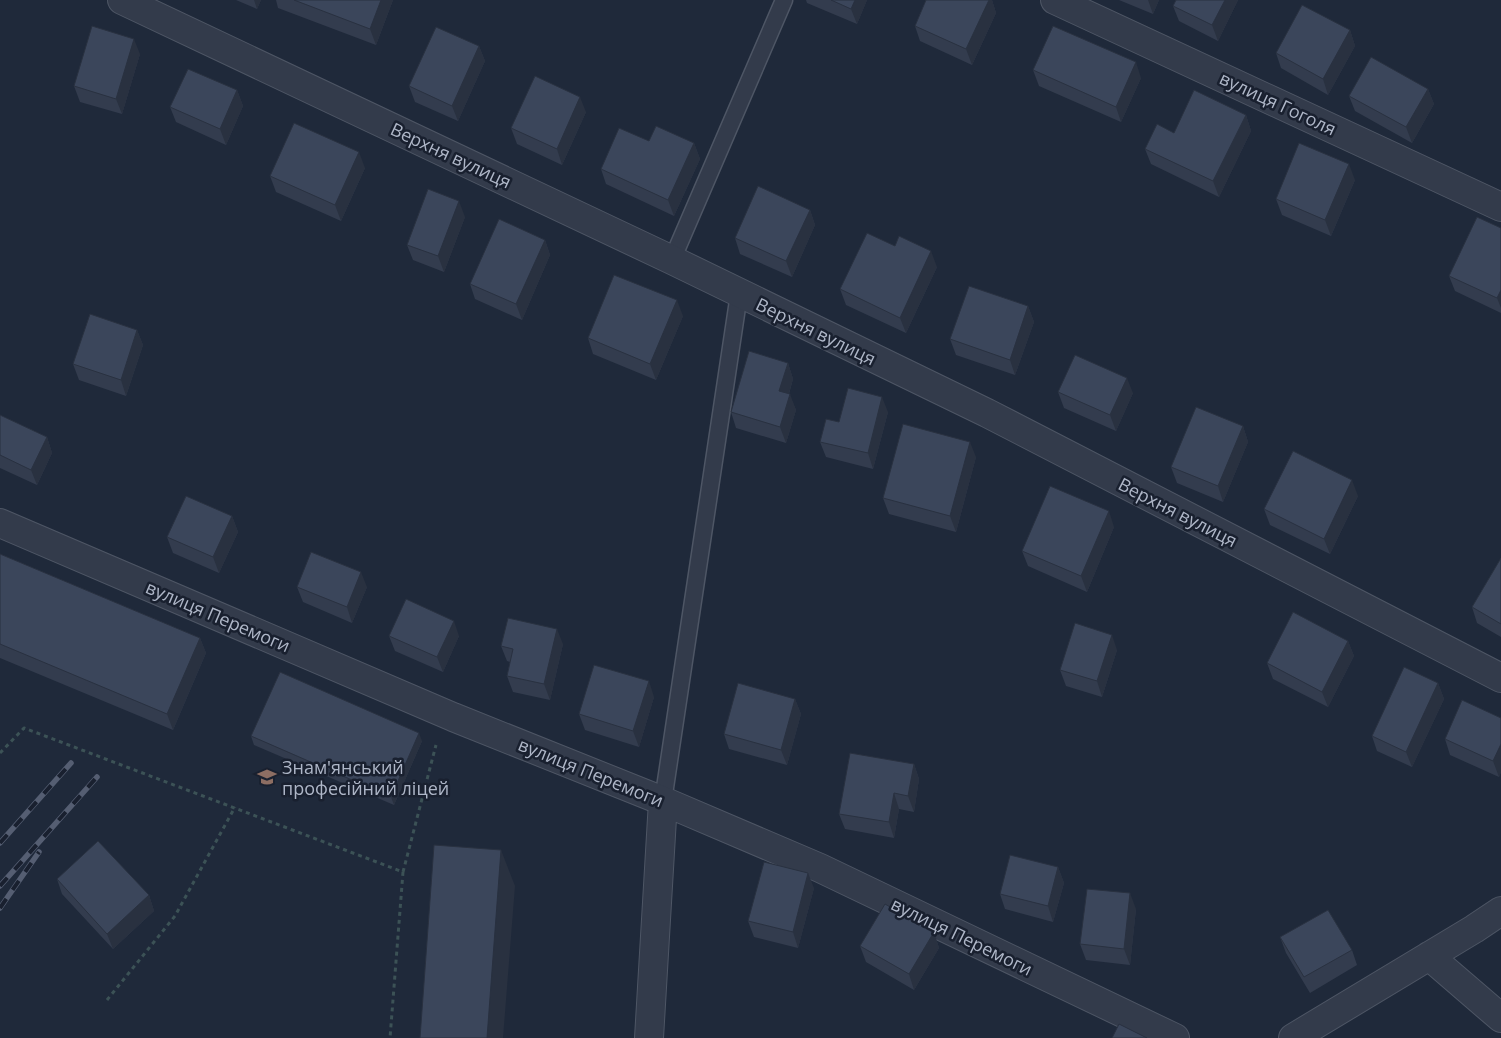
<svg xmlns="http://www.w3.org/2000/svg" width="1501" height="1038" viewBox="0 0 1501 1038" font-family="'Open Sans',sans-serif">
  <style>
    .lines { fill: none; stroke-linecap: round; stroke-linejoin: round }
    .service-casing { stroke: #4e5665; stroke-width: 19 }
    .minor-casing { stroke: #4e5665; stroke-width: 30 }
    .path { stroke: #3c5256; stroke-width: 3; stroke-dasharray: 4 4; stroke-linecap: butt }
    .service { stroke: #333b4b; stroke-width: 16 }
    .minor { stroke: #333b4b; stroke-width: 28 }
    .rail-casing { stroke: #555e72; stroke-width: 5.5 }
    .rail { stroke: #19202f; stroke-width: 4; stroke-dasharray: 11; stroke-linecap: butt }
    .wall { fill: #333c4e }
    .shaded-wall { fill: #293140 }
    .building { fill: #3b465b; stroke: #293140 }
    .labels { text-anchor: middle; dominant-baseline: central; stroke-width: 5; stroke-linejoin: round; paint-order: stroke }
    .street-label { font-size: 18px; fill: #aeb6c7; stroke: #19202f }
    .poi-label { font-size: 18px; fill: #aeb6c7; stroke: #19202f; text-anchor: start }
  </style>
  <rect width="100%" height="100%" fill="#1f293a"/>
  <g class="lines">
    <g class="service-casing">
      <path id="service" d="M672 260 784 0
        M663 801 739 294"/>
    </g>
    <g class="minor-casing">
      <path id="minor" d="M122 0 672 260 987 413 1501 678
        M1055 0 1501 207
        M0 523 453 717 663 801 820 868 1175 1038
        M1429 956 1501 1018
        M649 1038 663 801
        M1293 1038 1474 929 1501 911"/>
    </g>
    <path class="path" d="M0 753 24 728 403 872 390 1038
      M403 872 436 745
      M107 1000 175 916 235 807"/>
    <use href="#service" class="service"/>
    <use href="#minor" class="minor"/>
    <g class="rail-casing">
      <path id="rail" d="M0 843 71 763
        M0 886 97 777
        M0 908 39 852"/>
    </g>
    <use href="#rail" class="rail"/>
  </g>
  <path class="wall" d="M236 0H261L257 9Z
    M276 0H393L376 45 278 8Z
    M806 0H867L857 24 807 3Z
    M926 0H992L996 13 972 65 920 41 915 26Z
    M1119 0H1159L1153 14Z
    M1176 0H1238L1218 41 1179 21 1173 6Z
    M1350 30 1355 46 1328 95 1281 68 1276 53Z
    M479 46 485 61 458 121 415 102 409 86Z
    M140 54 122 114 80 102 74 86Z
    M1033 70 1141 78 1121 122 1039 86Z
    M1428 89 1434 104 1412 143 1355 111 1349 96Z
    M237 90 243 106 226 145 176 122 170 107Z
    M586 112 562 165 517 144 511 128Z
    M1246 115 1251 131 1219 197 1151 164 1145 149 1174 133Z
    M649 141 694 143 700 159 674 216 606 184 601 169Z
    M365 168 341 221 276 192 270 176Z
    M1355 180 1331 236 1282 215 1276 199Z
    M810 210 815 225 792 277 740 254 735 238Z
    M465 217 444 272 413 260 407 245Z
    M1501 228V313L1455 291 1449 276Z
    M545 240 550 255 522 320 475 299 470 284Z
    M937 267 906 333 846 305 840 289Z
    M1028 306 1034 322 1015 375 956 355 950 339Z
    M683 316 656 380 593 354 588 338Z
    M137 330 143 345 126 396 79 380 73 364Z
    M788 363 793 379 789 394 796 410 786 443 736 428 731 412Z
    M1058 392 1133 393 1116 431 1064 408Z
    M888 412 873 469 826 457 820 442 839 422Z
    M0 415 47 437 52 453 37 485 0 468Z
    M1243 426 1248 442 1223 502 1177 483 1171 467Z
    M976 457 956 532 889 514 883 498Z
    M1358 496 1330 554 1270 525 1264 509Z
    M232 516 238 532 219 573 173 553 167 537Z
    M1114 527 1087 592 1028 566 1022 551Z
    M0 554 200 638 206 653 173 730 0 658Z
    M1501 558V637L1477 623 1472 607Z
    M297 587H367L352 623 303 602Z
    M389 636H459L443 672 395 651Z
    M1348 641 1354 656 1328 707 1273 679 1267 663Z
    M563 644 550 700 513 692 507 676 510 662 507 661 501 646Z
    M1117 650 1102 697 1066 686 1060 670Z
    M1438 683 1444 699 1412 767 1377 751 1372 736Z
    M654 697 639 747 585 730 579 714Z
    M795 699 801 714 787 765 729 749 724 734Z
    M1501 718V772L1499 777 1450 755 1445 739Z
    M251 736 422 741 394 805 254 745Z
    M914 764 919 779 914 812 899 809 894 838 845 829 839 814Z
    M1058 867 1064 883 1053 922 1005 909 1000 894Z
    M57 879 149 895 154 911 113 949 62 894Z
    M814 888 798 948 754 937 748 921Z
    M1136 909 1130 965 1086 960 1080 944Z
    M934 932 939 948 914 990 866 962 860 946Z
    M1280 937 1352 950 1357 965 1310 993 1286 953Z"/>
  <path class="shaded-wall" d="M254 0H261L257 9Z
    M381 0H393L376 45 370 29Z
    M855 0H867L857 24 851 9Z
    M989 0H992L996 13 972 65 966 49Z
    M1148 0H1159L1153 14Z
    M1225 0H1238L1218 41 1212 25Z
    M1350 30 1355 46 1328 95 1323 79Z
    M134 39 140 54 122 114 116 99Z
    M479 46 485 61 458 121 452 106Z
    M1136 62 1141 78 1121 122 1116 107Z
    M1428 89 1434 104 1412 143 1406 127Z
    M237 90 243 106 226 145 220 129Z
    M580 97 586 112 562 165 557 149Z
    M1246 115 1251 131 1219 197 1213 181Z
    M694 143 700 159 674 216 668 200Z
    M359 152 365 168 341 221 335 205Z
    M1349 164 1355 180 1331 236 1325 220Z
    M459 201 465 217 444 272 438 256Z
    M810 210 815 225 792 277 786 261Z
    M545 240 550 255 522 320 516 304Z
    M931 251 937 267 906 333 900 318Z
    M1501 290V308L1497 298Z
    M677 300 683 316 656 380 650 364Z
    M1028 306 1034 322 1015 375 1010 360Z
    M137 330 143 345 126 396 121 380Z
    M788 363 793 379 785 407 779 391Z
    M1127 378 1133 393 1116 431 1110 415Z
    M790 394 796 410 786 443 780 427Z
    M882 397 888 412 873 469 868 453Z
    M1243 426 1248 442 1223 502 1218 486Z
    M47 437 52 453 37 485 31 470Z
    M970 442 976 457 956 532 950 516Z
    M1352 480 1358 496 1330 554 1324 539Z
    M1109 511 1114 527 1087 592 1081 576Z
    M232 516 238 532 219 573 213 557Z
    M361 572 367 587 352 623 347 607Z
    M454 621 459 636 443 672 437 657Z
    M557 629 563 644 550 700 544 684Z
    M1112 635 1117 650 1102 697 1097 681Z
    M200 638 206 653 173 730 167 714Z
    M1348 641 1354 656 1328 707 1322 692Z
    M649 681 654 697 639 747 633 731Z
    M1438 683 1444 699 1412 767 1406 752Z
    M795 699 801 714 787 765 781 750Z
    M419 733 422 741 394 805 391 797Z
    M1501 744V772L1499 777 1493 761Z
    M914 764 919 779 914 812 908 796Z
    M894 793 899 809 894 838 889 822Z
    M501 850 515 886 503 1038H487Z
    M1058 867 1064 883 1053 922 1048 906Z
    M808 873 814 888 798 948 793 932Z
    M1130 893 1136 909 1130 965 1124 949Z
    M149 895 154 911 113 949 107 934Z
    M934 932 939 948 914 990 909 974Z"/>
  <path class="building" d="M294 0H381L370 29Z
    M831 0H855L851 9Z
    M926 0H989L966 49 915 26Z
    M1176 0H1225L1212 25 1173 6Z
    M1302 5 1350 30 1323 79 1276 53Z
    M92 26 134 39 116 99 74 86Z
    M1053 26 1136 62 1116 107 1033 70Z
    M436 27 479 46 452 106 409 86Z
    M1371 57 1428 89 1406 127 1349 96Z
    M188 69 237 90 220 129 170 107Z
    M535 76 580 97 557 149 511 128Z
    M1194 90 1246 115 1213 181 1145 149 1157 124 1174 133Z
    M294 123 359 152 335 205 270 176Z
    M656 126 694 143 668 200 601 169 619 128 649 141Z
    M1299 143 1349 164 1325 220 1276 199Z
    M758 186 810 210 786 261 735 238Z
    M428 189 459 201 438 256 407 245Z
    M1477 217 1501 228V290L1497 298 1449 276Z
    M499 219 545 240 516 304 470 284Z
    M867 233 895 246 899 236 931 251 900 318 840 289Z
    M614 275 677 300 650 364 588 338Z
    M969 286 1028 306 1010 360 950 339Z
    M90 314 137 330 121 380 73 364Z
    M749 351 788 363 779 391 790 394 780 427 731 412Z
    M1075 355 1127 378 1110 415 1058 392Z
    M848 388 882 397 868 453 820 442 826 419 839 422Z
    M1196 407 1243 426 1218 486 1171 467Z
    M0 415 47 437 31 470 0 455Z
    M903 424 970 442 950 516 883 498Z
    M1293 451 1352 480 1324 539 1264 509Z
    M1050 486 1109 511 1081 576 1022 551Z
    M186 496 232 516 213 557 167 537Z
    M311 552 361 572 347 607 297 587Z
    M0 554 200 638 167 714 0 644Z
    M1501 558V624L1472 607Z
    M406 599 454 621 437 657 389 636Z
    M1293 612 1348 641 1322 692 1267 663Z
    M508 618 557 629 544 684 507 676 513 649 501 646Z
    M1075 623 1112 635 1097 681 1060 670Z
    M594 665 649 681 633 731 579 714Z
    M1404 667 1438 683 1406 752 1372 736Z
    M280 672 419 733 391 797 251 736Z
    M738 683 795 699 781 750 724 734Z
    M1462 700 1501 718V744L1493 761 1445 739Z
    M850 753 914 764 908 796 894 793 889 822 839 814Z
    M98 841 149 895 107 934 57 879Z
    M434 845 501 850 487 1038H420Z
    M1010 855 1058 867 1048 906 1000 894Z
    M764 862 808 873 793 932 748 921Z
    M1087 889 1130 893 1124 949 1080 944Z
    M885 904 934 932 909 974 860 946Z
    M1328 910 1352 950 1304 977 1280 937Z
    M1119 1024 1147 1038H1112Z"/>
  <defs>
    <g id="university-bare" transform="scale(1.5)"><path d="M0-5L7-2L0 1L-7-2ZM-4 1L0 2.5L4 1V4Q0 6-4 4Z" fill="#8d6e63" stroke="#19202f" stroke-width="2.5" paint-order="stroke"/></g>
  </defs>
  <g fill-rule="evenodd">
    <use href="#university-bare" x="267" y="777"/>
  </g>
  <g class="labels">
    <g class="street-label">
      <text transform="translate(1278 103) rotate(25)">вулиця Гоголя</text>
      <text transform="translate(451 155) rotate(25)">Верхня вулиця</text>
      <text transform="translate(816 331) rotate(26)">Верхня вулиця</text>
      <text transform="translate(1178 512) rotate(27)">Верхня вулиця</text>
      <text transform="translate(218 616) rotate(23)">вулиця Перемоги</text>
      <text transform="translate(591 772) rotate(22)">вулиця Перемоги</text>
      <text transform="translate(962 936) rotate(26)">вулиця Перемоги</text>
    </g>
    <g class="poi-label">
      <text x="282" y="767">Знам'янський<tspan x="282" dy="21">професійний ліцей</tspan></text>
    </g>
  </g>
</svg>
